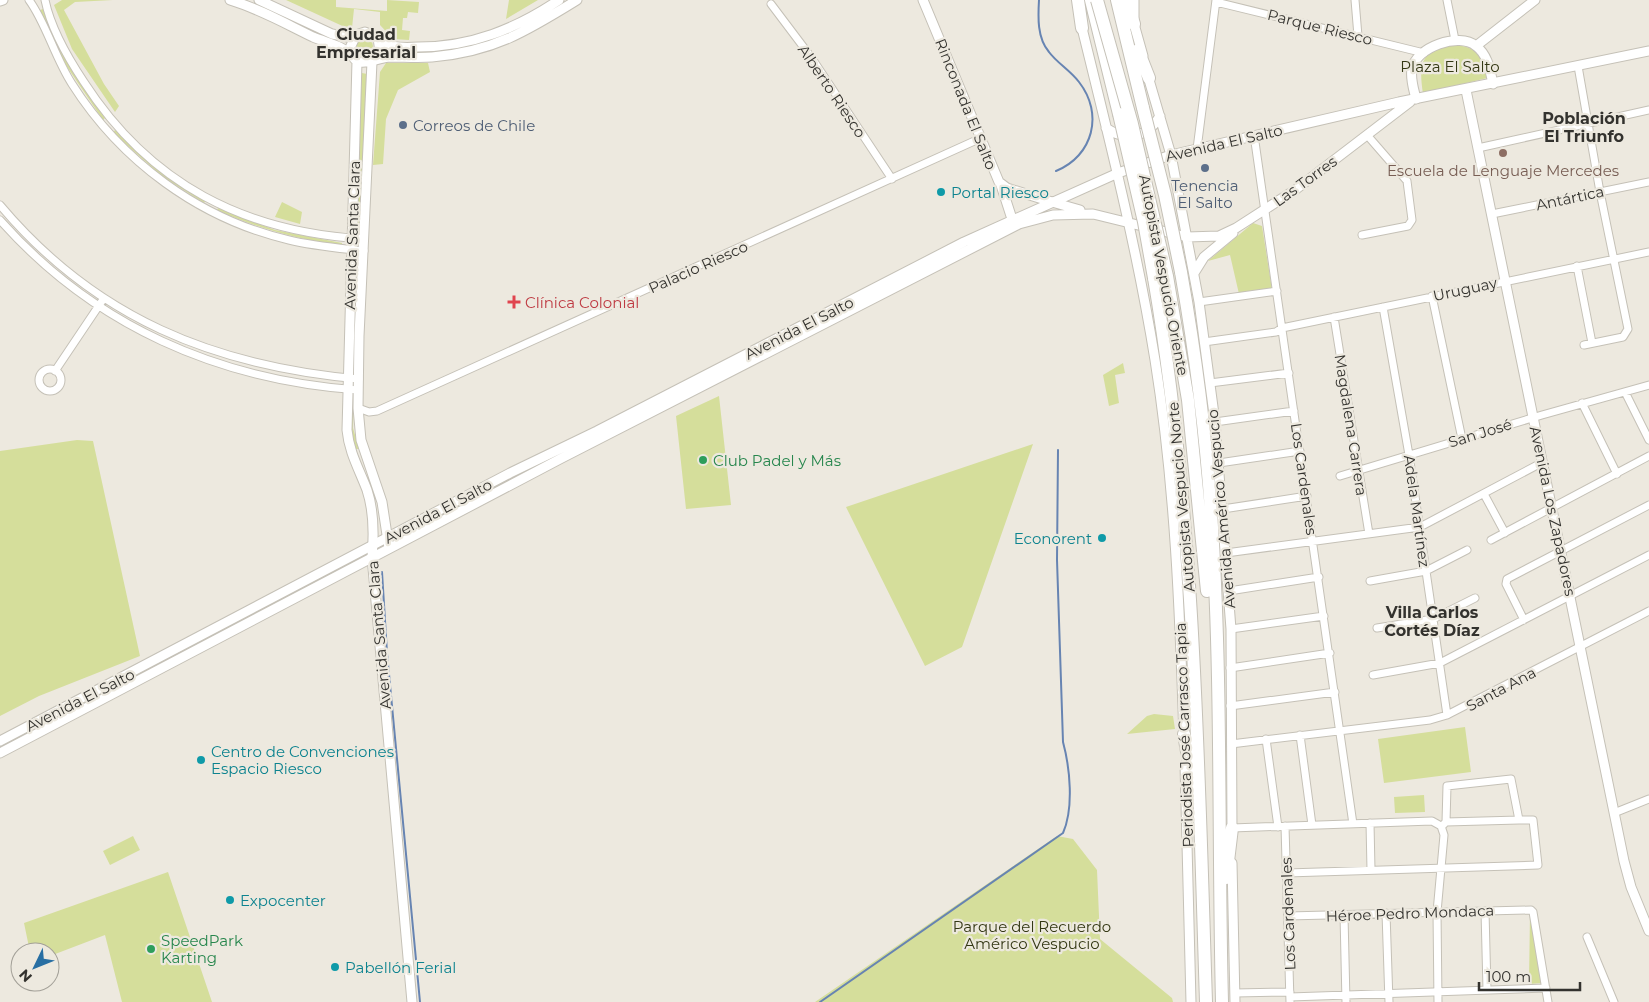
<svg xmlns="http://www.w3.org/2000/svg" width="1649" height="1002" viewBox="0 0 1649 1002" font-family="Montserrat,sans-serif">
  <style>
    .green { fill: #d5de9b }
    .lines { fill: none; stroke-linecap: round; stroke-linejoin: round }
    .stream { stroke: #6784b2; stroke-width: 2 }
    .minor-casing { stroke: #c5c1b7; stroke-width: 9 }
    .tertiary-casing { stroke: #c5c1b7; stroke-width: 11 }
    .secondary-casing { stroke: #c5c1b7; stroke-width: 11 }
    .motorway-casing { stroke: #c5c1b7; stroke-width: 14 }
    .minor { stroke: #fff; stroke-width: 7 }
    .tertiary { stroke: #fff; stroke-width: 9 }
    .secondary { stroke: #fff; stroke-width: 9 }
    .motorway { stroke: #fff; stroke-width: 12 }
    .motorway-bridge-casing { stroke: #c5c1b7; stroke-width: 14; stroke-linecap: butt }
    .motorway-bridge { stroke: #fff; stroke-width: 12 }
    .service-dot { fill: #5c6f8a; stroke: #ede9df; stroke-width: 2 }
    .education-dot { fill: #8d6e63; stroke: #ede9df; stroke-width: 2 }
    .culture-dot { fill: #0f9aa8; stroke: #ede9df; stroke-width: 2 }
    .health-dot { fill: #e0444e; stroke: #ede9df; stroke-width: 2 }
    .leisure-dot { fill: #2e9e5b; stroke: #ede9df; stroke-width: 2 }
    .labels { text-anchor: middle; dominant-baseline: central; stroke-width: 4.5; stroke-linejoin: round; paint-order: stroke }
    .street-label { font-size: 15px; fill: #33322e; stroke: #ede9df }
    .park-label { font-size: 15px; fill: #343814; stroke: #ede9df }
    .service-label { font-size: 15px; fill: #4e5e75; stroke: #ede9df; text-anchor: start }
    .education-label { font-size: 15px; fill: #785e54; stroke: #ede9df }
    .culture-label { font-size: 15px; fill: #0d838f; stroke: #ede9df; text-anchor: start }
    .health-label { font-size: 15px; fill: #be3a42; stroke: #ede9df; text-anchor: start }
    .leisure-label { font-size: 15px; fill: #27864d; stroke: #ede9df; text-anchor: start }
    .neighbourhood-label { font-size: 16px; font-weight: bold; fill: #33322e; stroke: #ede9df }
  </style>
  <rect width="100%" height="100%" fill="#ede9df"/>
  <path class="green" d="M62 0H113L75 2 64 10 104 84 119 106 115 112 72 49 54 5Z
    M286 0H336V7L387 11V0L419 2 418 13 408 12 407 18H403L402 30 410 31 409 40 393 39 380 25V12L354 9 352 28 349 29Z
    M509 0H538L506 19Z
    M43 9 72 70 105 118 103 120 59 55 40 10Z
    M353 46a10 10 0 1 1 20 0a10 10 0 1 1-20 0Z
    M1449 44C1472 46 1488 53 1487 78L1423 94C1419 65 1419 54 1449 44Z
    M386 63H428L430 72 398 90 386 119 383 164 373 165 380 72Z
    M362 73 367 74 361 234 358 259 353 428 359 449H354L351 436 357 168Z
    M115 130 164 175 205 201 204 203 163 177 113 133Z
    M282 202 302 212 300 224 275 217Z
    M218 208 275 230 342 243V245C298 240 257 228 217 210Z
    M1253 223 1262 226 1272 289 1239 294 1230 255 1208 261Z
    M1123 363 1125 373 1115 375 1119 403 1109 406 1103 375Z
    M719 396 731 505 686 509 676 416Z
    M77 440 93 441 140 656 39 696 0 716V451Z
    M1033 444 962 647 925 666 846 507Z
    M1154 714 1173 716 1175 729 1127 734 1147 716Z
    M1465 727 1471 772 1384 783 1378 739Z
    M1424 795 1425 812 1395 813 1394 797Z
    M133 836 140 850 110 865 103 851Z
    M1057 836 1073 839 1097 870 1100 939 1172 998 1173 1002H815Z
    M168 872 212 1002H122L105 935 50 956V952H30L24 923Z
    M1530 913 1542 983 1529 984Z"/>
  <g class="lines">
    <path class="stream" d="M1039 0C1038 17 1037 38 1049 52 1057 63 1070 70 1079 82 1104 114 1093 156 1056 171
      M382 572 387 653 420 1002
      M820 1002 1063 833C1074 808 1070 768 1063 742L1057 560 1058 450"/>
    <g class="minor-casing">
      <path id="minor" d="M29 0C46 23 55 58 72 84 121 161 199 219 289 240 313 246 338 248 364 251
        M45 0C51 29 68 58 84 82 150 184 244 232 364 239
        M1355 0 1358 36
        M1447 0 1455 40
        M1216 2 1424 53
        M771 4 811 57 892 179
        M1578 66 1600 192 1628 329 1623 337 1584 345
        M1254 135 1353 824
        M1478 148 1649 110
        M1197 149 1216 0
        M0 205C95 318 214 366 359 379
        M1492 214 1649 182
        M0 220C94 326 218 380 358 390
        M1362 235 1408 226 1412 220 1407 181 1367 135
        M1577 266 1592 343
        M1432 296 1462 439
        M1199 302 1277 291
        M1383 307 1409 455 1447 715
        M1334 317 1369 534
        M1204 342 1276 332 1282 328 1649 252
        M39 380a11 11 0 1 1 22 0a11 11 0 1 1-22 0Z
        M55 371 104 298
        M1210 383 1289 373
        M1625 392 1649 440
        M1582 403 1617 474
        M358 408 369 412 377 411 981 138
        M1215 422 1294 411
        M1219 463 1300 451
        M1340 476 1542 415 1649 385
        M1484 494 1505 533
        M1223 509 1307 496
        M1491 540 1649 456
        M1226 553 1420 527 1543 462
        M1370 581 1426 571 1467 550
        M1229 591 1319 577
        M1524 620 1506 584 1507 579 1649 505
        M1377 628 1433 619 1475 598
        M1231 629 1324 616
        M1230 668 1330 653
        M1373 675 1440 663 1649 555
        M1230 706 1335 692
        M1300 735 1312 825
        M1266 739 1278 827
        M1231 744 1430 720 1447 715 1649 611
        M1614 813 1649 799
        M1370 823 1371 870
        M1443 825 1446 822 1519 820
        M1285 826 1290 1002
        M1232 828 1432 821 1441 826
        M1287 873 1538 865 1533 820H1519L1511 779 1447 786 1446 822
        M1485 911 1487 990
        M1386 913 1389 1002
        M1344 915 1346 1002
        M1288 916 1531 910 1533 912 1548 1002
        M1587 937 1614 1002
        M1235 993 1290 992
        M1290 997 1546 988
        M1438 1002 1437 912 1444 835 1441 826"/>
    </g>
    <g class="tertiary-casing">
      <path id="tertiary" d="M230 0C260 9 286 24 313 37 327 43 342 45 352 56
        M259 0 332 34 353 38
        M923 0 999 182 1007 188 1052 202
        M0 1 3 0
        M380 43C392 48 405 48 418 47 471 47 516 29 559 0
        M1476 46 1535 0
        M375 60 380 52 378 38 365 32 356 35 350 48C354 73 374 58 390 57 404 57 418 58 432 57 493 52 527 31 577 0
        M357 61 347 430C349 452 359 469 367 490 374 511 374 535 372 557L412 1002
        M372 62 359 336 358 408 361 440 382 502 389 548
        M1416 99C1414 90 1410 79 1412 69 1416 47 1459 32 1476 46 1488 55 1490 70 1493 84"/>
    </g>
    <g class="secondary-casing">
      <path id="secondary" d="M1134 0V24L1143 56
        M1082 28C1109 138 1137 248 1155 360 1175 485 1180 613 1184 739
        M1147 73 1171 155 1188 244 1199 302 1215 422 1231 629 1232 833
        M1466 90 1624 861 1631 887 1649 931
        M1106 128C1126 142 1148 137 1160 116
        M1001 185 1012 219
        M1052 202 1080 210
        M1194 273 1204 257 1233 233
        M0 741 510 473 597 431 964 242 1118 173 1171 155 1399 102 1649 51
        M0 753 560 459 1019 224 1053 215 1093 214 1187 237 1219 236 1236 228 1295 190 1410 102
        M1185 765 1191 1002
        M1232 863 1235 1002"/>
    </g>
    <g class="motorway-casing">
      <path id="motorway" d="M1078 0 1082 28
        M1091 0 1119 114
        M1117 0 1143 108
        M1126 0 1134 24
        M1138 50 1149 78
        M1181 272C1196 357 1207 442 1212 527 1222 685 1218 844 1222 1002
        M1167 276 1188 400 1207 591
        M1154 278C1195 518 1198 759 1206 1002
        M1184 734 1194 793
        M1226 878 1232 828"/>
    </g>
    <use href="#minor" class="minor"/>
    <use href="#tertiary" class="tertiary"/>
    <use href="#secondary" class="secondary"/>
    <use href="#motorway" class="motorway"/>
    <g class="motorway-bridge-casing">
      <path id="motorway-bridge" d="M1097 0 1132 124 1167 276
        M1143 108 1165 195 1181 272
        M1119 114 1144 222 1154 278"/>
    </g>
    <use href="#motorway-bridge" class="motorway-bridge"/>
  </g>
  <g class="service-dot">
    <circle cx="403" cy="125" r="5"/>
    <circle cx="1205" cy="168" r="5"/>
  </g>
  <circle class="education-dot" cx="1503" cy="153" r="5"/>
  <g class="culture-dot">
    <circle cx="941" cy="192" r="5"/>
    <circle cx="1102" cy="538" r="5"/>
    <circle cx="201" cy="760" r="5"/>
    <circle cx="230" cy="900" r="5"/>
    <circle cx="335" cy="967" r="5"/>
  </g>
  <path class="health-dot" d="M511.5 294.5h5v5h5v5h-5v5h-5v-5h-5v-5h5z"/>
  <g class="leisure-dot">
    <circle cx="703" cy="460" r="5"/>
    <circle cx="151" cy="949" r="5"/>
  </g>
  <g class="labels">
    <g class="street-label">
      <text transform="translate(1320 27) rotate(14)">Parque Riesco</text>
      <text transform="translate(832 91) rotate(56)">Alberto Riesco</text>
      <text transform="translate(966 104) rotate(68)">Rinconada El Salto</text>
      <text transform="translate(1224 143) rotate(-13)">Avenida El Salto</text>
      <text transform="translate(1305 181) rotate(-36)">Las Torres</text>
      <text transform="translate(1570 198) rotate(-12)">Antártica</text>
      <text transform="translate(352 235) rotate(-88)">Avenida Santa Clara</text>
      <text transform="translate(698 267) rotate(-24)">Palacio Riesco</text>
      <text transform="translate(1164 275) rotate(79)">Autopista Vespucio Oriente</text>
      <text transform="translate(1465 289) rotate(-12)">Uruguay</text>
      <text transform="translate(799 328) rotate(-27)">Avenida El Salto</text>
      <text transform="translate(1351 425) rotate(81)">Magdalena Carrera</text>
      <text transform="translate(1480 433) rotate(-17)">San José</text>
      <text transform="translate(1304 479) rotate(82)">Los Cardenales</text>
      <text transform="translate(1181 497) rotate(-95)">Autopista Vespucio Norte</text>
      <text transform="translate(1221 509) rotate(-95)">Avenida Américo Vespucio</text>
      <text transform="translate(438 511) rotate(-28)">Avenida El Salto</text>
      <text transform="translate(1417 511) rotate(82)">Adela Martínez</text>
      <text transform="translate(1553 511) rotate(78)">Avenida Los Zapadores</text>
      <text transform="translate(379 635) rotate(-95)">Avenida Santa Clara</text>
      <text transform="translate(1501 689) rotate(-28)">Santa Ana</text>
      <text transform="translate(80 700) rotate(-27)">Avenida El Salto</text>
      <text transform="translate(1184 735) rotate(-92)">Periodista José Carrasco Tapia</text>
      <text transform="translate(1410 913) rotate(-2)">Héroe Pedro Mondaca</text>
      <text transform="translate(1288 914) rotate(-92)">Los Cardenales</text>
    </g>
    <g class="park-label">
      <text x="1450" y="66">Plaza El Salto</text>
      <text x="1032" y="926">Parque del Recuerdo<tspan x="1032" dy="17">Américo Vespucio</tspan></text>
    </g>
    <g class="service-label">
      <text x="413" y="125">Correos de Chile</text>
      <text x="1205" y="185" text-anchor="middle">Tenencia<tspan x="1205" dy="17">El Salto</tspan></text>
    </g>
    <g class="education-label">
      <text x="1503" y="170">Escuela de Lenguaje Mercedes</text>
    </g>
    <g class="culture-label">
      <text x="951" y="192">Portal Riesco</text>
      <text x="1092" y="538" text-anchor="end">Econorent</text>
      <text x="211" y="751">Centro de Convenciones<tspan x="211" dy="17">Espacio Riesco</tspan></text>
      <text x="240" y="900">Expocenter</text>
      <text x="345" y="967">Pabellón Ferial</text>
    </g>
    <g class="health-label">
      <text x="525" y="302">Clínica Colonial</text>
    </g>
    <g class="leisure-label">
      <text x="713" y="460">Club Padel y Más</text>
      <text x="161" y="940">SpeedPark<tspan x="161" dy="17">Karting</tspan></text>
    </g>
    <g class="neighbourhood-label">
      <text x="366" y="34">Ciudad<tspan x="366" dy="18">Empresarial</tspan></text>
      <text x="1584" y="118">Población<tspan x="1584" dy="18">El Triunfo</tspan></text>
      <text x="1432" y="612">Villa Carlos<tspan x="1432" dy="18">Cortés Díaz</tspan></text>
    </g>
  </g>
  <g transform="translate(35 967) rotate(227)"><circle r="24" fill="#ede9df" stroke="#a3a098"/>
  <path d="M0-4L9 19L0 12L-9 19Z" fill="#286fa3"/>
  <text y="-8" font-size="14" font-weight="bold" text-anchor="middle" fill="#33322e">N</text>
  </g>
  <path d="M1479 982v8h101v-8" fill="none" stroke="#33322e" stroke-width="2.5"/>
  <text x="1486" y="982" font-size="15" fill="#33322e" stroke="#ede9df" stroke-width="4" paint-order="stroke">100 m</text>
</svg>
